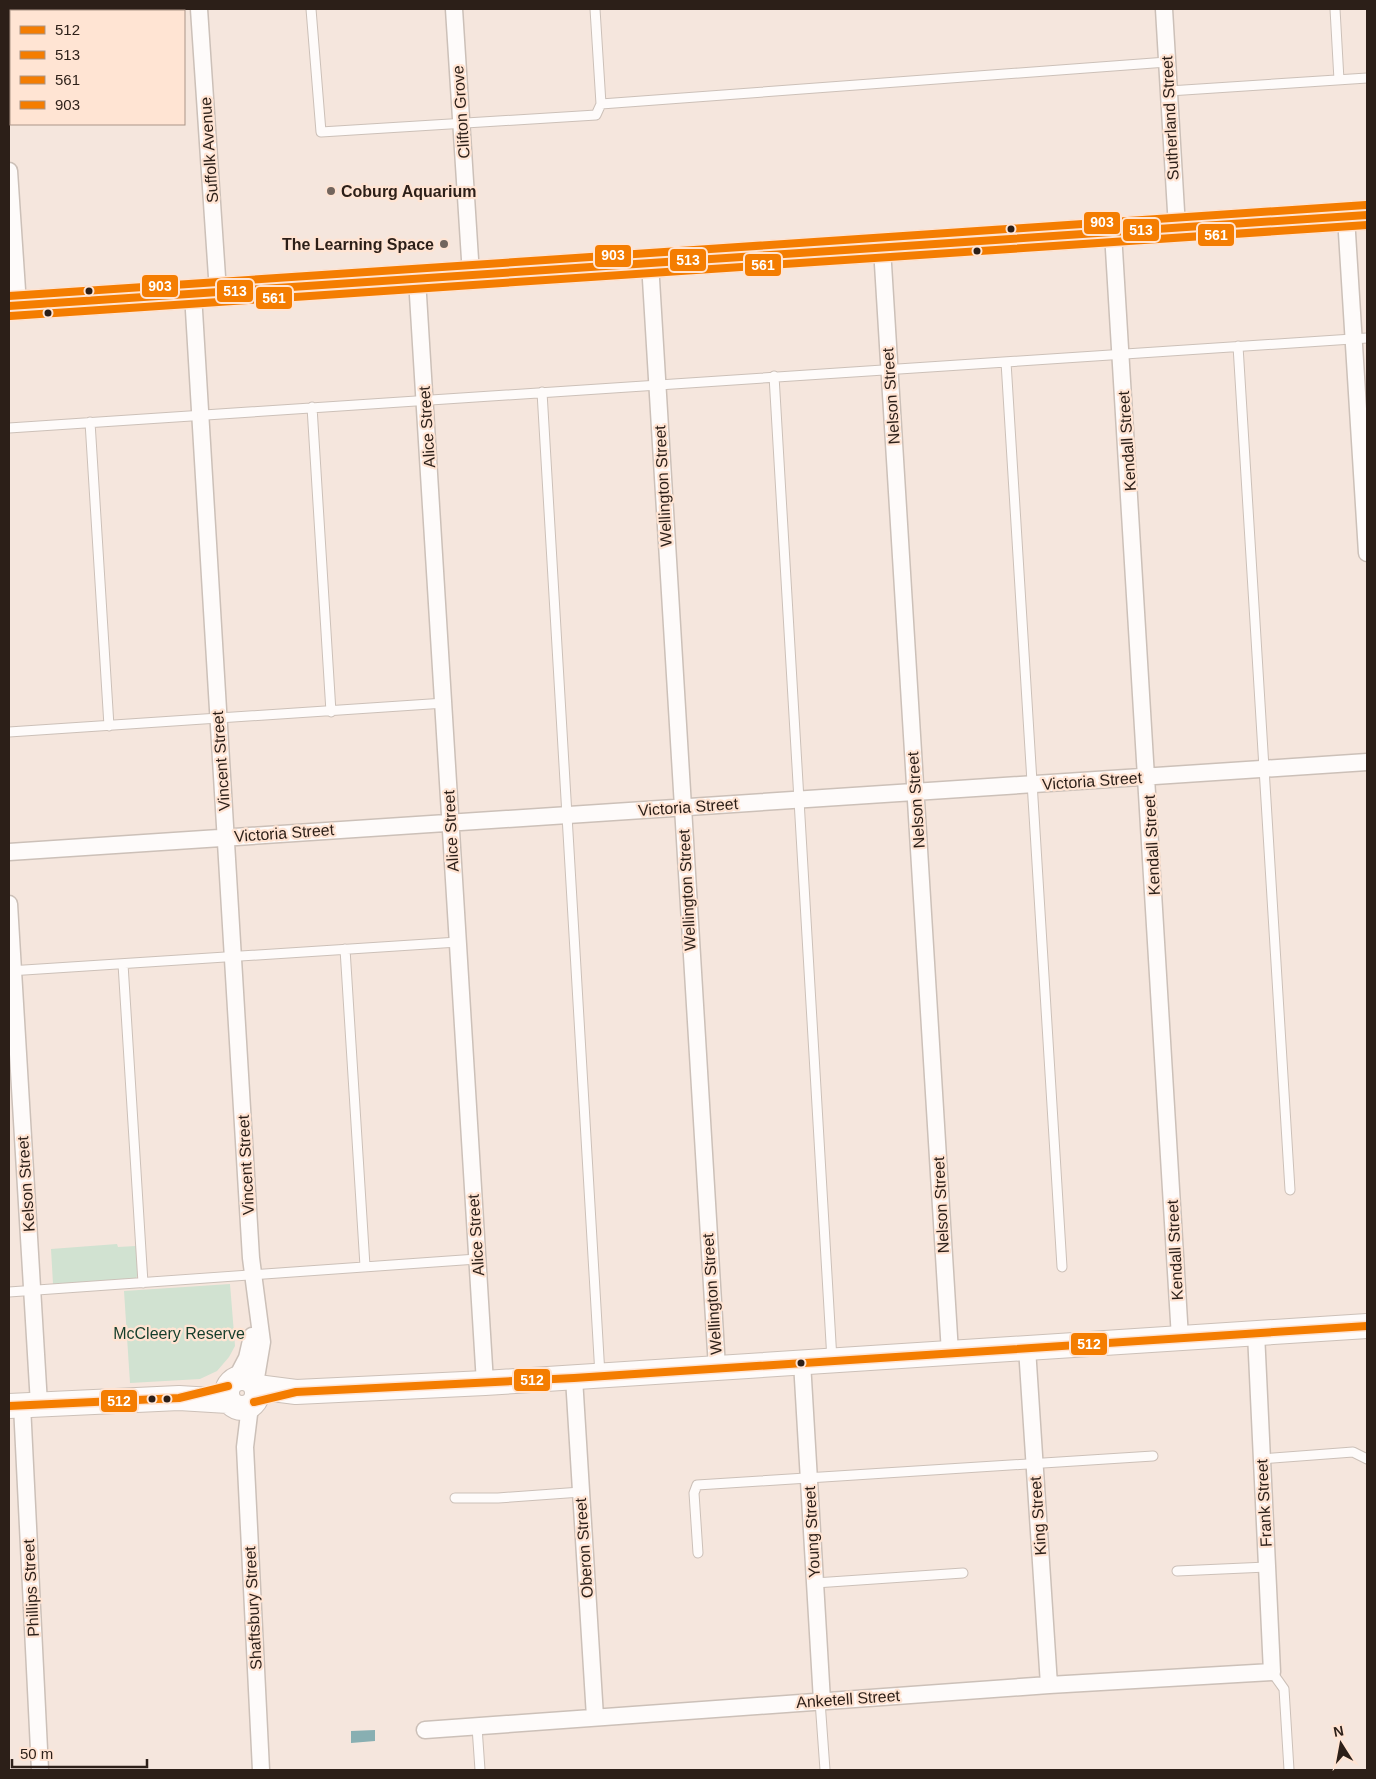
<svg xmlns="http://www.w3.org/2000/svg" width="1376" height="1779" viewBox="0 0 1376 1779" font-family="Arial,sans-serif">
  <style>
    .green { fill: #d1e2d1 }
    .water { fill: #88afb2 }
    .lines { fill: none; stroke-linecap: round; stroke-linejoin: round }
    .lane-casing { stroke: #ccc0b8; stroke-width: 11 }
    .street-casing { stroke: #ccc0b8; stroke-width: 19 }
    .secondary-casing { stroke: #ccc0b8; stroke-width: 26 }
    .highway-casing { stroke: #af9e91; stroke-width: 30 }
    .lane { stroke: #fefbfa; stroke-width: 9 }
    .street { stroke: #fefbfa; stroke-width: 16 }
    .secondary { stroke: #fefbfa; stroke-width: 24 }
    .highway { stroke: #ddd2c9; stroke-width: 28 }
    .bus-1-casing { stroke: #ffe4d3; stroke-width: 11 }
    .bus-2-casing { stroke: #ffe4d3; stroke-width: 11 }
    .bus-3-casing { stroke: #ffe4d3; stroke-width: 11 }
    .bus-4-casing { stroke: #ffe4d3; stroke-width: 11 }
    .bus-1 { stroke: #f47d01; stroke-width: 8 }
    .bus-2 { stroke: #f47d01; stroke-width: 8 }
    .bus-3 { stroke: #f47d01; stroke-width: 8 }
    .bus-4 { stroke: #f47d01; stroke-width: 8 }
    .poi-dot { fill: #72655d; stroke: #ffe4d3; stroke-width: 2 }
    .bus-dot { fill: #2c1f18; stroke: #ffe4d3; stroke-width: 2 }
    .labels { text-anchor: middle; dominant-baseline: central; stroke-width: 4.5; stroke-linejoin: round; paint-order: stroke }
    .street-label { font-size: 16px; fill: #2c1f18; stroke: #ffe4d3 }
    .poi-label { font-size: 16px; font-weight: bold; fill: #2c1f18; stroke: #ffe4d3; text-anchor: start }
    .park-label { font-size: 16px; fill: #143d2b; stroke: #ffe4d3 }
    .line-badge { stroke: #ffe4d3; stroke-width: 2 }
    .badge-label { font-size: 14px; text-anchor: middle; font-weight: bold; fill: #fff }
  </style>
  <rect width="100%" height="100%" fill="#f5e6dd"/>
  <path class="green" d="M117 1244 118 1247 136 1246 138 1275 135 1279 53 1284 51 1249Z
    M230 1284 235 1346 229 1357 217 1371 200 1379 130 1383 124 1291Z"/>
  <path class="water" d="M375 1730V1741L351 1743V1731Z"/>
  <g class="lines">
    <g class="lane-casing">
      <path id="lane" d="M311 9 321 132 596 115 601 104 595 9
        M1335 9 1339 80
        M1169 91 1367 78
        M601 104 1167 62
        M1238 346 1290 1190
        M1006 362 1062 1267
        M774 376 832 1360
        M542 392 600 1375
        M312 407 331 712
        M90 422 109 726
        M9 428 1367 338
        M9 732 445 703
        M345 949 365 1266
        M123 964 143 1283
        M9 971 458 942
        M9 1292 477 1259
        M1261 1459 1353 1452 1367 1459
        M455 1498H498L581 1492
        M698 1553 694 1493 697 1485 1153 1456
        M1177 1571 1267 1567
        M815 1583 963 1573
        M1272 1672 1284 1689 1289 1770
        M820 1701 825 1770
        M477 1727 480 1770"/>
    </g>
    <g class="street-casing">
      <path id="street" d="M199 9 218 292
        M454 9 471 275
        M1164 9 1177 228
        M9 171 18 305
        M1346 217 1367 553
        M1113 233 1180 1338
        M882 248 950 1353
        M650 263 717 1368
        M417 279 485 1383
        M193 294 251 1258 262 1342 255 1384
        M9 852 1367 762
        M9 904 39 1404
        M1027 1348 1049 1685
        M802 1362 822 1701
        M574 1378 595 1717
        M236 1379 247 1358 252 1336
        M22 1405 40 1770
        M250 1406 245 1447 261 1770
        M425 1730 1049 1685 1272 1672 1256 1333"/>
    </g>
    <g class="secondary-casing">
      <path id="secondary" d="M227 1393a15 15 0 1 1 30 0a15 15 0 1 1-30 0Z
        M257 1387 296 1392 485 1383 1367 1326
        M9 1406 179 1398 228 1401"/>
    </g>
    <g class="highway-casing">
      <path id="highway" d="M9 306 1367 215"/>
    </g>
    <use href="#lane" class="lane"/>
    <use href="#street" class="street"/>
    <use href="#secondary" class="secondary"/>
    <use href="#highway" class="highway"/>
    <g class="bus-1-casing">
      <path id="bus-1" d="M254 1402 296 1392 574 1378 1367 1326
        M9 1406 179 1398 228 1386"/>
    </g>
    <g class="bus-2-casing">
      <path id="bus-2" d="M9 306 1367 215"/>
    </g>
    <g class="bus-3-casing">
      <path id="bus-3" d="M10 316 1367 225"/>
    </g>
    <g class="bus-4-casing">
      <path id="bus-4" d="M9 296 1366 205"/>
    </g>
    <use href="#bus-1" class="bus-1"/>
    <use href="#bus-2" class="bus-2"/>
    <use href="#bus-3" class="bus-3"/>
    <use href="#bus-4" class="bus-4"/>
  </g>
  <g class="poi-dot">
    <circle cx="331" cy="191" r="5"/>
    <circle cx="444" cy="244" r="5"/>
  </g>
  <g class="bus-dot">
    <circle cx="1011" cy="229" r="4.5"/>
    <circle cx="977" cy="251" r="4.5"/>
    <circle cx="89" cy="291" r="4.5"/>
    <circle cx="48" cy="313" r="4.5"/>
    <circle cx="801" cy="1363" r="4.5"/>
    <circle cx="152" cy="1399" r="4.5"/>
    <circle cx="167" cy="1399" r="4.5"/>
  </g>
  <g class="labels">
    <g class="street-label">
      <text transform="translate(461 112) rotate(-94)">Clifton Grove</text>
      <text transform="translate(1170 118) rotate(-93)">Sutherland Street</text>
      <text transform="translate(209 150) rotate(-94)">Suffolk Avenue</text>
      <text transform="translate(891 396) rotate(-94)">Nelson Street</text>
      <text transform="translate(427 427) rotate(-94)">Alice Street</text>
      <text transform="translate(1127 441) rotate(-94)">Kendall Street</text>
      <text transform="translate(663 486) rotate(-93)">Wellington Street</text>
      <text transform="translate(221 761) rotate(-94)">Vincent Street</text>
      <text transform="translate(1092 781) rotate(-4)">Victoria Street</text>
      <text transform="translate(916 800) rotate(-94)">Nelson Street</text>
      <text transform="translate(688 807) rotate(-4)">Victoria Street</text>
      <text transform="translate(451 831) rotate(-93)">Alice Street</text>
      <text transform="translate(284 833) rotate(-4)">Victoria Street</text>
      <text transform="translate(1152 845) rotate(-93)">Kendall Street</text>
      <text transform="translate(687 890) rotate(-93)">Wellington Street</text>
      <text transform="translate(246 1165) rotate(-93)">Vincent Street</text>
      <text transform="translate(26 1184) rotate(-94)">Kelson Street</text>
      <text transform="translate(941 1205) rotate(-93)">Nelson Street</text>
      <text transform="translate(476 1235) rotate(-94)">Alice Street</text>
      <text transform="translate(1175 1250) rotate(-93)">Kendall Street</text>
      <text transform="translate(712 1294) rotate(-94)">Wellington Street</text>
      <text transform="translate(1264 1503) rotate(-93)">Frank Street</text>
      <text transform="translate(1038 1516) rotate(-94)">King Street</text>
      <text transform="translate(812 1532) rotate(-93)">Young Street</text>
      <text transform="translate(584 1548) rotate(-94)">Oberon Street</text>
      <text transform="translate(31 1588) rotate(-93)">Phillips Street</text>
      <text transform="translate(253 1608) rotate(-93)">Shaftsbury Street</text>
      <text transform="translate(848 1699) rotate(-4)">Anketell Street</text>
    </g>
    <g class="poi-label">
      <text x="341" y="191">Coburg Aquarium</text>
      <text x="434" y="244" text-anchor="end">The Learning Space</text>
    </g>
    <g class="park-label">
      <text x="179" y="1333">McCleery Reserve</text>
    </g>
  </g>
  <g class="line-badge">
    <rect x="1083" y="211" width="38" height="24" rx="5" fill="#f47d01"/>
    <rect x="1122" y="218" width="38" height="24" rx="5" fill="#f47d01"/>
    <rect x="1197" y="223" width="38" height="24" rx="5" fill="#f47d01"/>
    <rect x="594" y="244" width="38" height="24" rx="5" fill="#f47d01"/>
    <rect x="669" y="248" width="38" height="24" rx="5" fill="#f47d01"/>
    <rect x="744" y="253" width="38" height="24" rx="5" fill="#f47d01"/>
    <rect x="141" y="274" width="38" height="24" rx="5" fill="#f47d01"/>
    <rect x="216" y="279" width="38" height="24" rx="5" fill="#f47d01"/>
    <rect x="255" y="286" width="38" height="24" rx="5" fill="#f47d01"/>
    <rect x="1070" y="1332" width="38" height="24" rx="5" fill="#f47d01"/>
    <rect x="513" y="1368" width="38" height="24" rx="5" fill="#f47d01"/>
    <rect x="100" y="1389" width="38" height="24" rx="5" fill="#f47d01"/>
  </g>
  <g class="badge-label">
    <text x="1102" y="227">903</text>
    <text x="1141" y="235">513</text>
    <text x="1216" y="240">561</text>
    <text x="613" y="260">903</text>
    <text x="688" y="265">513</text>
    <text x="763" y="270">561</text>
    <text x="160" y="291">903</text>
    <text x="235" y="296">513</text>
    <text x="274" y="303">561</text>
    <text x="1089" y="1349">512</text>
    <text x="532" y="1385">512</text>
    <text x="119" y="1406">512</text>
  </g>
  <rect width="1376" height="1779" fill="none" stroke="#2c1f18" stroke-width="20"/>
  <rect x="10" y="10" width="175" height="115" fill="#ffe4d3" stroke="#ab9588"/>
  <rect x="20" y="26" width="25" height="8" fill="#f47d01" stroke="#ab9588"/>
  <text x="55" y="35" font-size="15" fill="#2c1f18">512</text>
  <rect x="20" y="51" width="25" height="8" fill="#f47d01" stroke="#ab9588"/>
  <text x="55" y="60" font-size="15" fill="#2c1f18">513</text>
  <rect x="20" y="76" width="25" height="8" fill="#f47d01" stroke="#ab9588"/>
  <text x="55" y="85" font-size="15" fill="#2c1f18">561</text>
  <rect x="20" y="101" width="25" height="8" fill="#f47d01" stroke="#ab9588"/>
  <text x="55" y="110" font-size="15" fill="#2c1f18">903</text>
  <g transform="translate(1341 1744) rotate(349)" stroke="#ffe4d3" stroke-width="4" paint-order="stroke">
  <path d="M0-4L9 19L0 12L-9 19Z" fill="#2c1f18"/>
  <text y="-8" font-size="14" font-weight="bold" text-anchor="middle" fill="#2c1f18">N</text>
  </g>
  <path d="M12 1759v8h135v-8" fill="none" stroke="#2c1f18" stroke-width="2.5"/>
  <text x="20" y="1759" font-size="15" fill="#2c1f18" stroke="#ffe4d3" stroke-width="4" paint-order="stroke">50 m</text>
</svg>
